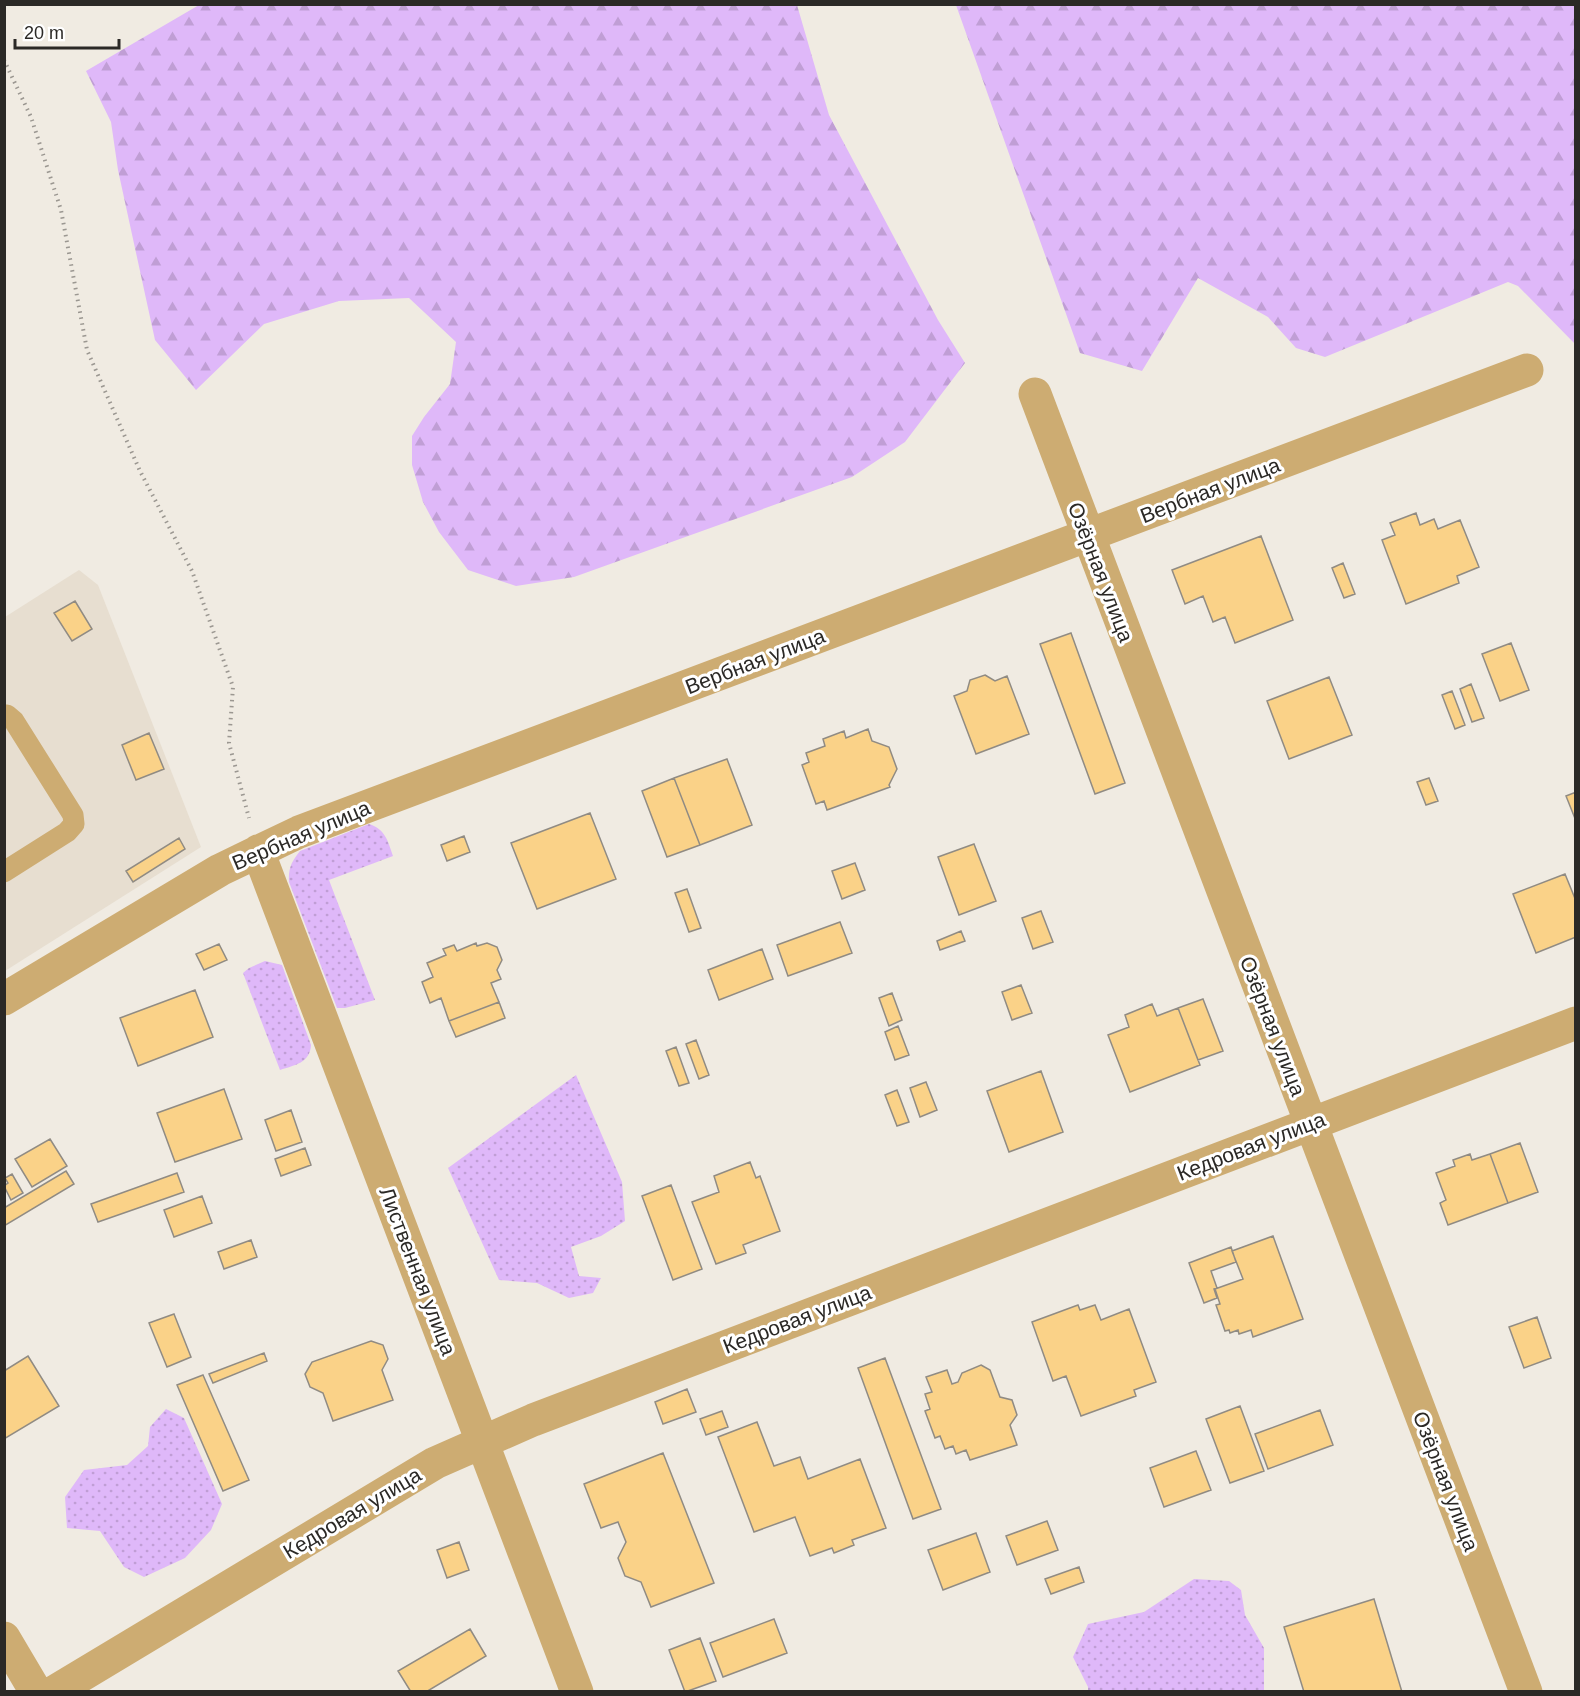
<svg xmlns="http://www.w3.org/2000/svg" width="1580" height="1696" viewBox="0 0 1580 1696" font-family="Arial,sans-serif">
  <style>
    .built { fill: #e7ded0 }
    .grass { fill: url(#grass-dots) }
    .forest { fill: url(#forest-firs) }
    .building { fill: #fad288; stroke: #908b83; stroke-width: 1.5 }
    .lines { fill: none; stroke-linecap: round; stroke-linejoin: round }
    .path { stroke: #9b9791; stroke-width: 4; stroke-dasharray: 1.5 4.5; stroke-linecap: butt }
    .lane { stroke: #cdac72; stroke-width: 21 }
    .street { stroke: #cdac72; stroke-width: 33 }
    .labels { text-anchor: middle; dominant-baseline: central; stroke-width: 6; stroke-linejoin: round; paint-order: stroke }
    .street-label { font-size: 21px; fill: #2b2926; stroke: #fff }
  </style>
  <defs>
    <pattern id="grass-dots" width="8" height="8" patternUnits="userSpaceOnUse" patternTransform="scale(1.5)"><rect width="8" height="8" fill="#dfb8f9"/><path d="M2 2h.1M6 6h.1" fill="none" stroke="#c09ed5" stroke-width="1.8" stroke-linecap="round"/></pattern>
    <pattern id="forest-firs" width="22" height="20" patternUnits="userSpaceOnUse" patternTransform="scale(1.5)"><rect width="22" height="20" fill="#dfb8f9"/><path d="M5 1l3.5 6h-7zM16 11l3.5 6h-7z" fill="#c09ed5"/></pattern>
  </defs>
  <rect width="100%" height="100%" fill="#f0ebe2"/>
  <path class="built" d="M79 570 98 585 201 847 5 971V617Z"/>
  <path class="grass" d="M369 824C385 829 388 841 393 856L329 880 375 1000 345 1008H337L289 882C288 868 292 861 300 851Z
    M265 961 282 965 311 1045C310 1063 295 1065 280 1070L243 973 249 968Z
    M576 1075 622 1182 625 1221 601 1236 571 1247 579 1276 601 1278 593 1293 569 1298 537 1283 499 1280 448 1168Z
    M166 1409 184 1418 222 1504 211 1530 185 1558 144 1577 124 1567 100 1531 67 1528 65 1497 84 1470 127 1465 148 1446 150 1427Z
    M1194 1579 1229 1581 1241 1590 1245 1615 1264 1648V1691H1088V1687L1073 1657 1088 1624 1144 1612Z"/>
  <path class="forest" d="M199 5H797L829 115 938 320 965 363 905 442 852 477 574 577 516 586 468 570 439 532 423 502 412 465V436L424 417 450 384 456 342 409 298 339 301 264 324 196 390 155 340 118 170 111 122 86 71Z
    M956 5H1575V344L1518 286 1508 282 1325 357 1296 348 1268 317 1198 278 1142 371 1080 353Z"/>
  <path class="building" d="M1416 513 1420 525 1434 519 1438 529 1460 520 1479 567 1457 576 1459 583 1406 604 1382 540 1395 535 1390 523Z
    M1261 536 1293 620 1235 643 1225 617 1213 622 1203 596 1185 604 1172 570Z
    M1343 563 1355 594 1344 598 1332 568Z
    M75 601 92 629 72 641 54 613Z
    M1071 633 1125 783 1095 794 1040 644Z
    M1511 643 1529 690 1500 701 1482 654Z
    M985 675 995 681 1007 676 1029 734 976 754 954 696 967 691 970 680Z
    M1329 677 1352 735 1289 759 1267 701Z
    M1471 684 1484 718 1472 722 1460 689Z
    M1452 691 1465 725 1455 729 1442 695Z
    M868 729 872 741 889 747 897 769 889 785 890 787 827 810 824 801 816 804 802 765 809 762 806 753 825 746 823 739 844 731 846 738Z
    M149 733 164 769 136 780 122 745Z
    M727 759 752 825 700 845 674 778Z
    M674 778 700 845 667 857 642 791Z
    M1429 778 1438 801 1426 805 1417 782Z
    M1576 792V821L1566 796Z
    M590 813 616 879 537 909 511 843Z
    M464 836 470 852 447 861 441 845Z
    M179 838 185 849 133 882 126 871Z
    M974 844 996 901 959 915 938 857Z
    M855 863 865 890 842 899 832 871Z
    M1565 874 1576 901V937L1536 953 1513 894Z
    M687 889 701 928 689 932 675 893Z
    M1041 911 1053 942 1033 949 1022 918Z
    M840 922 852 953 788 976 777 945Z
    M961 931 965 941 940 950 937 941Z
    M476 943 477 946 487 943 497 947 502 960 497 970 501 979 491 983 499 1002 449 1021 441 998 430 1003 422 982 433 977 427 963 446 955 443 949 454 945 457 951Z
    M219 944 227 960 204 970 196 954Z
    M762 949 773 979 719 1000 708 970Z
    M1021 985 1032 1013 1012 1020 1002 992Z
    M195 990 213 1037 138 1066 120 1018Z
    M892 993 902 1020 889 1026 879 998Z
    M1203 999 1223 1051 1198 1060 1178 1008Z
    M499 1002 505 1018 456 1037 449 1021Z
    M1152 1004 1157 1016 1178 1008 1200 1065 1130 1092 1108 1035 1129 1027 1125 1015Z
    M898 1026 909 1055 895 1060 885 1032Z
    M696 1040 709 1075 699 1079 686 1044Z
    M676 1047 689 1083 679 1086 666 1051Z
    M1041 1071 1063 1132 1009 1152 987 1091Z
    M926 1082 937 1110 920 1117 910 1088Z
    M224 1089 242 1139 175 1162 157 1113Z
    M897 1090 909 1122 897 1126 885 1095Z
    M291 1110 302 1142 276 1151 265 1120Z
    M50 1139 67 1166 32 1187 15 1159Z
    M1520 1143 1538 1192 1508 1203 1490 1154Z
    M305 1148 311 1165 281 1176 275 1159Z
    M1470 1154 1472 1160 1490 1154 1508 1203 1448 1225 1440 1203 1446 1200 1436 1173 1455 1166 1453 1160Z
    M750 1162 756 1178 760 1176 780 1231 743 1245 746 1253 716 1264 692 1202 719 1192 714 1176Z
    M66 1171 74 1184 4 1226V1208Z
    M177 1173 184 1192 98 1222 91 1204Z
    M12 1174 23 1193 11 1200 4 1186 8 1183 5 1178Z
    M671 1185 702 1269 673 1280 642 1196Z
    M202 1196 212 1223 174 1237 164 1210Z
    M1273 1236 1303 1319 1253 1337 1251 1330 1239 1334 1238 1330 1230 1333 1229 1330 1225 1331 1216 1305 1220 1304 1215 1289 1243 1279 1232 1251Z
    M251 1240 257 1257 224 1269 218 1252Z
    M1231 1247 1236 1262 1211 1271 1217 1288 1214 1289 1217 1298 1204 1303 1189 1263Z
    M1078 1305 1080 1310 1095 1305 1101 1320 1129 1309 1156 1382 1134 1390 1136 1396 1081 1416 1066 1376 1053 1381 1032 1322Z
    M174 1314 191 1357 167 1367 149 1323Z
    M1537 1317 1551 1358 1524 1368 1509 1327Z
    M371 1341 383 1345 388 1359 382 1370 393 1400 333 1421 323 1393 310 1387 305 1374 312 1362Z
    M264 1353 267 1361 213 1383 209 1374Z
    M28 1356 59 1406 4 1439V1371Z
    M885 1358 941 1509 913 1519 858 1368Z
    M981 1365 990 1370 1000 1397 1012 1400 1017 1415 1010 1425 1017 1445 970 1460 966 1450 956 1454 953 1446 945 1449 940 1436 935 1438 925 1411 930 1409 925 1394 932 1392 926 1377 947 1370 952 1384 958 1382 962 1373Z
    M203 1375 249 1480 223 1491 177 1385Z
    M687 1389 696 1412 663 1424 655 1402Z
    M1240 1406 1264 1471 1230 1483 1206 1419Z
    M1320 1410 1333 1445 1268 1469 1255 1434Z
    M722 1411 728 1427 706 1435 700 1419Z
    M757 1422 774 1466 800 1457 808 1479 860 1459 886 1528 852 1540 854 1545 834 1553 832 1548 810 1556 795 1517 754 1532 718 1437Z
    M1196 1451 1211 1490 1164 1507 1150 1468Z
    M663 1453 714 1583 651 1607 641 1582 625 1576 618 1558 626 1542 618 1522 601 1528 584 1484Z
    M1047 1521 1058 1550 1017 1565 1006 1536Z
    M976 1533 990 1572 943 1590 928 1550Z
    M459 1542 469 1570 447 1578 437 1550Z
    M1079 1567 1084 1582 1051 1594 1045 1579Z
    M1374 1599 1402 1692H1304L1284 1627Z
    M774 1619 787 1653 723 1677 710 1643Z
    M470 1629 486 1656 426 1692H411L398 1671Z
    M700 1638 716 1681 685 1692 669 1650Z"/>
  <g class="lines">
    <path class="path" d="M4 60 31 117 61 210 87 350 140 471 192 571 233 687 229 743 249 818"/>
    <path class="lane" d="M4 715H7L14 721 73 815 74 824 67 832 4 872"/>
    <path class="street" d="M1035 394 1526 1692
      M258 851 577 1692
      M4 999 220 870 299 832 1527 370
      M4 1638 36 1692
      M54 1692 435 1463 533 1420 1576 1023"/>
  </g>
  <g class="labels">
    <g class="street-label">
      <text transform="translate(1210 490) rotate(-21)">Вербная улица</text>
      <text transform="translate(1101 572) rotate(69)">Озёрная улица</text>
      <text transform="translate(755 661) rotate(-21)">Вербная улица</text>
      <text transform="translate(301 835) rotate(-23)">Вербная улица</text>
      <text transform="translate(1273 1026) rotate(69)">Озёрная улица</text>
      <text transform="translate(1251 1146) rotate(-21)">Кедровая улица</text>
      <text transform="translate(418 1271) rotate(69)">Лиственная улица</text>
      <text transform="translate(797 1319) rotate(-21)">Кедровая улица</text>
      <text transform="translate(1446 1481) rotate(69)">Озёрная улица</text>
      <text transform="translate(352 1513) rotate(-31)">Кедровая улица</text>
    </g>
  </g>
  <rect width="1580" height="1696" fill="none" stroke="#2b2926" stroke-width="12"/>
  <path d="M15 39v9h104v-9" fill="none" stroke="#2b2926" stroke-width="3"/>
  <text x="24" y="39" font-size="18" fill="#2b2926" stroke="#ffffff" stroke-width="4.5" paint-order="stroke">20 m</text>
</svg>
